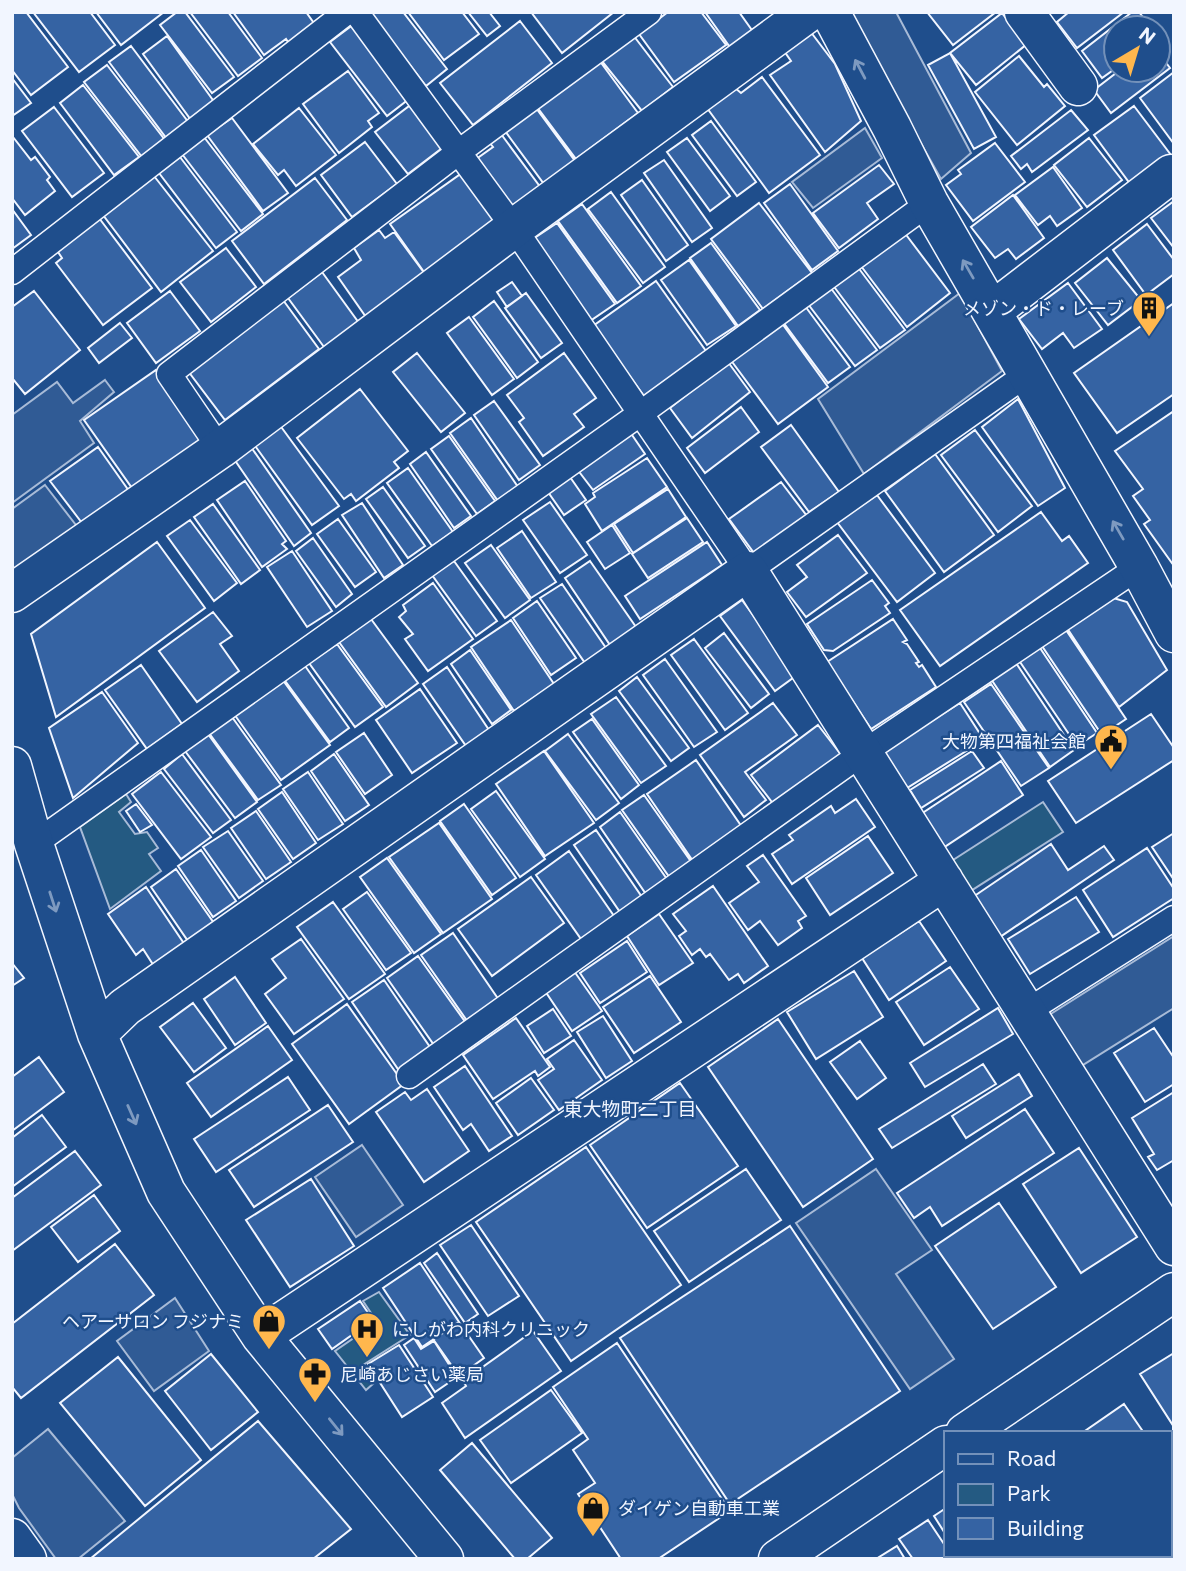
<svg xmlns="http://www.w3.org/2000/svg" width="1186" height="1571" viewBox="0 0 1186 1571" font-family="Commissioner,'Noto Sans JP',sans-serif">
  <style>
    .green { fill: #245a82; stroke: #a8bbd7; stroke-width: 2 }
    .parking { fill: #305b95; stroke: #a8bbd7; stroke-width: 2 }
    .building { fill: #3563a3; stroke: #f2f6ff; stroke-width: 2 }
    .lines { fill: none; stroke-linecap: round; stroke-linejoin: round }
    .lane-casing { stroke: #f2f6ff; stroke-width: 27 }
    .street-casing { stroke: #f2f6ff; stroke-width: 41 }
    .secondary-casing { stroke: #f2f6ff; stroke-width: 41 }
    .lane { stroke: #1f4e8c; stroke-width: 24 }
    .street { stroke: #1f4e8c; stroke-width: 38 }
    .secondary { stroke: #1f4e8c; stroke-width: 38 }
    .oneway { stroke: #7e9ac0 }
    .labels { text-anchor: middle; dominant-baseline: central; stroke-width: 5; stroke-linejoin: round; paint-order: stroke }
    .poi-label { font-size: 18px; fill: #f2f6ff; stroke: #1f4e8c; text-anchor: end }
    .neighbourhood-label { font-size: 19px; fill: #f2f6ff; stroke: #1f4e8c }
  </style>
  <rect width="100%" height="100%" fill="#1f4e8c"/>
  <path class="green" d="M126 794 131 802 119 812 135 834 147 832 158 848 149 854 161 871 110 909 80 827Z
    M1043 802 1063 832 969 892 950 862Z
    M379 1292 410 1335 363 1365 374 1383 366 1390 335 1351 377 1322 363 1301Z"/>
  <path class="parking" d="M847 12H896L971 153 941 179Z
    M865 128 882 158 813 208 792 182Z
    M960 293 1002 371 864 474 818 399Z
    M105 380 114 392 80 421 94 443 12 503V415L57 382 73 403Z
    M45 485 79 529 12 579V509Z
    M1174 936V1008L1078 1068 1046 1017Z
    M362 1145 403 1205 356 1237 315 1177Z
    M876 1169 932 1250 896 1274 954 1359 910 1389 796 1223Z
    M175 1298 209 1351 154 1391 117 1341Z
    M48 1429 125 1521 78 1559H56L19 1508 12 1494V1458Z"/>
  <path class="building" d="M12 12H26L68 67 31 95 12 70Z
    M33 12H90L115 45 79 72Z
    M96 12H164L121 45Z
    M177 12H185L234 77 212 93 160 25Z
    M190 12H228L262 58 238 76Z
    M233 12H306L316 26 290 45 286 39 264 55Z
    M371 12H403L447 69 426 86 370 13Z
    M408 12H462L479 34 444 60Z
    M468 12H489L500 26 487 36Z
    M531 12H614L562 53Z
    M668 12H701L726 45 674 82 639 34Z
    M705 12H739L754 33 732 50Z
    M927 12H996L953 45Z
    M1069 12H1124L1077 48 1057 22Z
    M1132 12H1139L1151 28H1116V68L1102 78 1082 51Z
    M1002 13 1027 44 976 85 950 53Z
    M358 21 414 95 387 116 330 42Z
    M520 21 552 63 473 125 440 83Z
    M810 31 835 64 861 121 825 152 770 75 791 61 782 48Z
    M633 35 673 87 642 111 601 60Z
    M167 36 215 103 191 120 143 54Z
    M131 46 189 123 167 139 109 62Z
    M1158 52 1170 68 1111 113 1094 90 1120 70H1158Z
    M950 53 996 137 974 149 928 65Z
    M1019 56 1044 87 1047 84 1065 106 1017 145 975 92Z
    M599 60 638 113 576 159 537 107Z
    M107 65 165 140 142 157 84 82Z
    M348 71 379 113 368 121 372 127 339 153 303 104Z
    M1174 72V144L1140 98Z
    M762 77 820 155 769 193 707 108 734 87 741 93Z
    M12 78 31 103 12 116Z
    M83 85 139 157 114 175 60 103Z
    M417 100 450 142 408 174 375 132Z
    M1134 106 1171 155 1131 185 1094 135Z
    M54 107 104 173 72 197 22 131Z
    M299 108 336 155 296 186 284 170 278 175 253 144Z
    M536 108 575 161 544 184 505 131Z
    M1071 110 1088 130 1032 172 1027 164 1021 169 1011 156Z
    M232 118 288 193 263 211 207 135Z
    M711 121 756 182 737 196 692 135Z
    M501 134 541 188 508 211 472 162 493 147 489 142Z
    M13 137 31 160 35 157 50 177 47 180 55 191 25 215 12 198Z
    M204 137 263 214 241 231 182 154Z
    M687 138 730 196 710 211 667 152Z
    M1089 138 1122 180 1087 207 1054 165Z
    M365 142 397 184 352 217 321 175Z
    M995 143 1025 182 973 221 946 185 961 174 958 170Z
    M180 157 237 232 216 248 159 173Z
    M664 160 712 228 692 242 644 173Z
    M879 165 894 184 867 203 878 219 839 248 813 213Z
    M1053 167 1082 208 1057 226 1050 216 1038 225 1015 195Z
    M462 173 497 221 424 272 390 224Z
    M154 176 213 251 161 292 103 215Z
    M315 178 347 220 264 284 232 241Z
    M642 180 688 245 666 261 621 195Z
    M790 184 838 251 812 270 764 203Z
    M611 192 665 267 643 283 588 209Z
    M1013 195 1044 238 1016 259 1008 249 995 258 971 227Z
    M1174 201V248L1151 218Z
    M759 203 812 273 763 309 711 239Z
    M582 204 641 286 617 303 558 221Z
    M12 209 31 235 12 249Z
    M96 214 152 288 103 325 56 263 62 258 54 246Z
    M557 223 615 304 590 321 533 239Z
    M1147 224 1174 260V274L1146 295 1113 250Z
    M379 230 385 238 394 232 425 274 366 317 338 277 361 260 354 248Z
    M904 232 950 293 907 327 861 266Z
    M711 243 760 310 738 326 690 258Z
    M226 248 256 287 211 322 180 282Z
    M1107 258 1141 300 1108 325 1075 283Z
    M689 260 736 326 707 345 661 280Z
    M857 266 905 330 880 348 832 284Z
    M322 272 359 323 324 347 288 298Z
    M656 281 706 351 644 396 593 326Z
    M512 282 522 296 507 307 497 292Z
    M1068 283 1102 329 1074 348 1063 333 1042 349 1019 319Z
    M830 287 877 350 855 366 808 304Z
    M34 291 80 350 25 394 12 378V307Z
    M170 291 200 331 156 363 127 323Z
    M526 293 562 343 541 358 505 308Z
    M283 300 319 349 225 420 188 371Z
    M494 301 538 362 517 378 473 317Z
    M1174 303V394L1117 433 1074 373Z
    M805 306 850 367 828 383 783 322Z
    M469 317 514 379 492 395 447 333Z
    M781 322 828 387 778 424 730 359Z
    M120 323 132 338 99 363 88 348Z
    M417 353 465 413 441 432 393 372Z
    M564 353 596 398 574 414 584 427 543 456 519 422 524 418 507 395Z
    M728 362 750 392 692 438 670 408Z
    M156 370 204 438 132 488 84 420Z
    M360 389 408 451 394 462 399 468 356 501 351 494 344 499 297 438Z
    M1018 399 1065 488 1038 506 982 427Z
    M494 401 540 465 519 480 474 415Z
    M741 407 759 432 705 473 687 448Z
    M1174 411V566L1144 524 1150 520 1133 496 1143 489 1115 451Z
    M471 418 518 487 498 501 450 433Z
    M279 424 339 506 312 525 253 443Z
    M791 425 839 492 809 512 761 447Z
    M975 430 1032 506 998 532 941 455Z
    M630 432 645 454 593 490 577 469Z
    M449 436 495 501 477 514 431 449Z
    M98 447 129 491 82 523 50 481Z
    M251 447 311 533 294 546 234 459Z
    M426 452 471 516 454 528 410 464Z
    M935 454 994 535 944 572 885 491Z
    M647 458 667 487 602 531 585 504 595 497 593 493Z
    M408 468 453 532 432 546 387 483Z
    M570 477 586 500 564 515 548 492Z
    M245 481 286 541 282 544 287 549 262 567 217 500Z
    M781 482 807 516 754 553 729 519Z
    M383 487 425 546 408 558 366 499Z
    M668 489 686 517 633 553 614 524Z
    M877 495 935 573 897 602 837 522Z
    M550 502 587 555 560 573 523 520Z
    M362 503 403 565 384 578 342 515Z
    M213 504 260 570 241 584 194 517Z
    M1041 512 1062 541 1069 536 1088 563 940 666 900 610Z
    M687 518 703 542 648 578 632 554Z
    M338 519 376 572 355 587 317 534Z
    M190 520 237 583 214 601 167 536Z
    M612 525 630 553 605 569 587 542Z
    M522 531 556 582 531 598 497 548Z
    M838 535 867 573 806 617 787 592 807 577 797 565Z
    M313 538 352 594 336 607 296 551Z
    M157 542 205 608 56 717 31 634Z
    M707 542 722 565 640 619 625 596Z
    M491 545 530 600 505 618 465 563Z
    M292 551 332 611 307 627 267 567Z
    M454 561 497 621 476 636 432 575Z
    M590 561 636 627 610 645 565 578Z
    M872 580 889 603 885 606 890 613 833 651 824 650 807 624Z
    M433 583 473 639 428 671 405 639 413 634 399 617 406 611 403 605Z
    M562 584 606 648 585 663 540 598Z
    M1110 597 1127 602 1167 670 1119 707 1067 628Z
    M742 600 797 675 775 691 720 616Z
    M537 601 576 658 551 675 513 618Z
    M213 612 232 636 220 644 239 671 197 702 159 651Z
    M371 619 418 683 386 707 339 642Z
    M893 619 907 640 903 642 907 644 919 662 916 663 919 667 922 665 936 687 871 729 827 662Z
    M511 620 554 684 514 711 471 647Z
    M1066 630 1126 719 1102 735 1042 646Z
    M724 633 769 694 751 708 705 648Z
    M694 639 748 713 725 730 671 655Z
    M337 644 383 707 355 727 309 663Z
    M1038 645 1097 733 1077 746 1018 659Z
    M470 650 511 710 492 724 451 664Z
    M665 659 717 732 694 747 643 675Z
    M303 663 349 728 330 742 283 678Z
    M1016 663 1074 750 1050 767 991 679Z
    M141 665 182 724 147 749 105 690Z
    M447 667 489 730 466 746 423 684Z
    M637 677 689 748 671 761 619 691Z
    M282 679 330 745 281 780 234 714Z
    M991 684 1049 768 1021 786 964 702Z
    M420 689 457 743 412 773 376 720Z
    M102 692 138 743 73 798 49 728Z
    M616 697 666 766 641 783 591 714Z
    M773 703 797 735 745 772 766 800 744 817 700 755Z
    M960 703 984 740 899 793 876 756Z
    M1151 714 1174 748V760L1076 823 1048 781Z
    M232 717 281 785 258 800 209 733Z
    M592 719 639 785 621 799 573 732Z
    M818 725 842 756 775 806 751 775Z
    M364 733 392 775 365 794 336 752Z
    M208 734 257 802 235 818 185 751Z
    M568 734 619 803 596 820 545 751Z
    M544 751 594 823 545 856 496 784Z
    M972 751 984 768 921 808 910 790Z
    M182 754 231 820 213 833 164 769Z
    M334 754 369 805 345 821 311 771Z
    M696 760 744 830 695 864 647 794Z
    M1001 761 1023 795 943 848 921 814Z
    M161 772 211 837 181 859 132 794Z
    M308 772 343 824 318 840 283 789Z
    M496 791 545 859 520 877 471 809Z
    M282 792 316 843 293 859 258 809Z
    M644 795 692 863 670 878 622 810Z
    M856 799 875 827 792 884 772 854 793 840 789 835 831 806 835 813Z
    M136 804 152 825 140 832 126 811Z
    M464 804 516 878 492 895 440 821Z
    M256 811 291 862 266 879 231 828Z
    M620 812 669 882 648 897 600 827Z
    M439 823 492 899 443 933 389 857Z
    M596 830 644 900 622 915 574 845Z
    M228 831 263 881 239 898 203 847Z
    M1174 833V880L1152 847Z
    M868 836 893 873 830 915 806 878Z
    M1051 844 1068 870 1104 846 1114 860 997 939 970 899Z
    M1147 848 1174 889V898L1113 937 1083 890Z
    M201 850 236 901 213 917 178 866Z
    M569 851 614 916 581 939 536 875Z
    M763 855 806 916 798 921 802 928 778 945 760 921 748 930 729 903 759 882 747 866Z
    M387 858 441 934 414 953 360 877Z
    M176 869 216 926 190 944 151 887Z
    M531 877 564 923 492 976 458 929Z
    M713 886 768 966 744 983 738 974 729 980 710 954 706 957 700 949 692 955 679 936 686 931 673 914Z
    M146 887 185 945 154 966 143 949 136 955 108 914Z
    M367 892 411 953 386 970 343 909Z
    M1076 897 1099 932 1030 974 1008 939Z
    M333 902 385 974 349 999 297 927Z
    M659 914 693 963 659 985 627 936Z
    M919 921 946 961 889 1000 862 958Z
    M453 933 501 1003 470 1025 421 955Z
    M301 939 344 999 294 1034 265 994 286 978 272 959Z
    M627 941 647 972 600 1003 580 973Z
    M418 956 466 1023 434 1045 387 978Z
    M12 963 24 978 12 986Z
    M950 967 979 1009 924 1045 896 1002Z
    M574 971 602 1011 572 1031 545 991Z
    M854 971 883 1017 816 1059 787 1012Z
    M650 976 681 1022 634 1053 603 1007Z
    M235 977 266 1023 235 1045 204 999Z
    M384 980 432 1050 400 1072 352 1002Z
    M193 1003 226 1048 194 1072 160 1027Z
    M347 1004 404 1084 349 1124 292 1044Z
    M998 1008 1013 1034 925 1087 910 1063Z
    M553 1009 571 1036 544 1053 527 1026Z
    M603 1016 632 1061 606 1078 577 1032Z
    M516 1018 550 1067 538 1076 535 1071 493 1099 463 1055Z
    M778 1019 873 1159 803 1207 708 1067Z
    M268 1026 292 1060 211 1117 187 1083Z
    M1154 1028 1174 1058V1084L1145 1102 1114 1053Z
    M574 1040 602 1080 559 1110 538 1080 554 1069 547 1059Z
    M860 1041 886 1078 857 1099 830 1062Z
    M39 1057 64 1092 12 1131V1077Z
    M983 1064 996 1084 892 1148 879 1129Z
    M465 1066 512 1136 489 1151 471 1124 463 1130 434 1087Z
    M1019 1074 1032 1096 966 1138 952 1116Z
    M288 1077 310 1110 216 1172 194 1139Z
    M531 1078 554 1110 518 1135 496 1103Z
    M680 1083 738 1166 647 1228 590 1145Z
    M427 1089 469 1151 424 1182 376 1112 405 1092 411 1100Z
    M1174 1092V1160L1157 1170 1148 1157 1154 1154 1132 1118Z
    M328 1105 353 1142 254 1207 229 1170Z
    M1025 1109 1054 1153 942 1226 930 1207 914 1218 897 1193Z
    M42 1115 66 1147 12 1187V1138Z
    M586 1147 681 1285 571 1361 476 1222Z
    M1079 1148 1137 1237 1081 1273 1023 1184Z
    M75 1151 101 1185 12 1251V1198Z
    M746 1169 781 1220 689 1282 654 1231Z
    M311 1179 354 1246 290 1287 246 1220Z
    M94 1195 120 1231 78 1262 51 1227Z
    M999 1203 1056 1287 993 1329 935 1246Z
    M471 1225 519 1296 488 1316 440 1245Z
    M790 1226 900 1391 730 1504 620 1338Z
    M115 1244 154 1295 21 1398 12 1387V1324Z
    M437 1253 478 1314 465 1323 424 1263Z
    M420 1263 459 1322 422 1347 383 1288Z
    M360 1301 373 1320 332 1349 318 1329Z
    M459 1322 484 1358 459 1376 433 1339Z
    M533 1331 561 1371 465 1438 442 1403 466 1386 463 1381Z
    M414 1338 421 1349 434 1341 457 1377 435 1392 404 1345Z
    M617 1343 730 1511 658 1559H621L578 1494 595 1483 573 1450 588 1439 553 1387Z
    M399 1345 433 1397 402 1417 368 1364Z
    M1174 1353V1427L1140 1374Z
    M211 1354 258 1412 211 1450 165 1391Z
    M118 1357 201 1460 145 1506 60 1403Z
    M551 1390 582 1433 511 1483 480 1440Z
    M1124 1404 1144 1433H1082Z
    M258 1421 351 1529 313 1559H90Z
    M472 1443 552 1538 527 1559H515L440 1470Z
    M1170 1473 1174 1477V1559H1109L1106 1555H1170Z
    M946 1508V1535L934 1516Z
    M928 1520 946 1547V1555H952L955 1559H913L899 1539Z
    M897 1546 905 1559H876Z
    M1014 1555H1047L1049 1559H1009Z"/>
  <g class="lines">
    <g class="lane-casing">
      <path id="lane" d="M356 12 514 228 748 571 1027 374
        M12 272 347 12
        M220 449 169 374 460 151 649 12
        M34 844 641 413 929 203
        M1026 1012 1174 918
        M409 1076 864 752 1139 567"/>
    </g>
    <g class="street-casing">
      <path id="street" d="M830 12 892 128 929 203 1139 567 1174 633
        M1024 12 1078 86
        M992 311 1171 174
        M12 593 220 449 514 228 809 12
        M12 766 34 844 97 1034 166 1192 261 1336 444 1559
        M97 1034 125 1007 748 571 1174 1246
        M261 1336 944 881
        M12 1538 27 1559"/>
    </g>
    <g class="secondary-casing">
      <path id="secondary" d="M965 1433 1174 1292
        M778 1559 946 1445"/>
    </g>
    <use href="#lane" class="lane"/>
    <use href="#street" class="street"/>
    <use href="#secondary" class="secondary"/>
  </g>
  <defs><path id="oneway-shaft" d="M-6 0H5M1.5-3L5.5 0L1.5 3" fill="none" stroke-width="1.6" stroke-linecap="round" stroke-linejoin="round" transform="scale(1.75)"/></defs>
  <g class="oneway">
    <use href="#oneway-shaft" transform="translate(860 69) rotate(-118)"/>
    <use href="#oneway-shaft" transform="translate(968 269) rotate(-120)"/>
    <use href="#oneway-shaft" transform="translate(1118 530) rotate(-120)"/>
    <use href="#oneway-shaft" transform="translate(53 902) rotate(72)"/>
    <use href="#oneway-shaft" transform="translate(132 1115) rotate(66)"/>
    <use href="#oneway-shaft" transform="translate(336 1427) rotate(51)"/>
  </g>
  <defs>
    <g id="building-pin" transform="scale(1.75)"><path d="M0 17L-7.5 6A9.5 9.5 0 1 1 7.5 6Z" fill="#ffb74d" stroke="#1f4e8c"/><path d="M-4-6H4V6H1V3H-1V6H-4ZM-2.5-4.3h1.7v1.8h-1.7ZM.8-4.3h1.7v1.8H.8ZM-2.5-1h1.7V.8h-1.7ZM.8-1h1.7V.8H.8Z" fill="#111"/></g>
    <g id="civic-pin" transform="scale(1.75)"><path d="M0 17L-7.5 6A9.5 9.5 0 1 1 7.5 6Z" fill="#ffb74d" stroke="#1f4e8c"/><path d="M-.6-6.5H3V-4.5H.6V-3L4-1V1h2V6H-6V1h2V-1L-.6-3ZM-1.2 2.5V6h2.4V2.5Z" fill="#111"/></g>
    <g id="shop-pin" transform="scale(1.75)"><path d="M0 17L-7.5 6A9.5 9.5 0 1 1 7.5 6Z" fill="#ffb74d" stroke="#1f4e8c"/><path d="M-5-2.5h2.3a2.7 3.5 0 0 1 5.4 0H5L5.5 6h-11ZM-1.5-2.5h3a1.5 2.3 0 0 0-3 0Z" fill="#111"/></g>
    <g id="hospital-pin" transform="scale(1.75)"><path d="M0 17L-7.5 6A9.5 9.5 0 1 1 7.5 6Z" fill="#ffb74d" stroke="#1f4e8c"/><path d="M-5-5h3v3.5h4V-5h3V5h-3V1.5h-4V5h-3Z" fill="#111"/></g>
    <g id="pharmacy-pin" transform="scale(1.75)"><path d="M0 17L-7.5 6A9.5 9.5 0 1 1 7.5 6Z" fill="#ffb74d" stroke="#1f4e8c"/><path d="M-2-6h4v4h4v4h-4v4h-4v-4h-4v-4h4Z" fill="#111"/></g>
  </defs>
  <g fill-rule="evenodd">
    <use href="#building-pin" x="1149" y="308"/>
    <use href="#civic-pin" x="1111" y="741"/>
    <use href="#shop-pin" x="269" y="1321"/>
    <use href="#hospital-pin" x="367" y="1329"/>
    <use href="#pharmacy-pin" x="315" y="1374"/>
    <use href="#shop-pin" x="593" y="1508"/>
  </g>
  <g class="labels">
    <g class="poi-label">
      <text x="1124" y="308">メゾン・ド・レーブ</text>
      <text x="1086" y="741">大物第四福祉会館</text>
      <text x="244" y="1321">ヘアーサロン フジナミ</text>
      <text x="392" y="1329" text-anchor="start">にしがわ内科クリニック</text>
      <text x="340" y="1374" text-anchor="start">尼崎あじさい薬局</text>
      <text x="618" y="1508" text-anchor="start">ダイゲン自動車工業</text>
    </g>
    <g class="neighbourhood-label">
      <text x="630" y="1108">東大物町二丁目</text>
    </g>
  </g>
  <rect width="1186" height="1571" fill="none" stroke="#f2f6ff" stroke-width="28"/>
  <rect x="944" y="1431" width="228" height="126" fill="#1f4e8c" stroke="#7391ba" stroke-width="2"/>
  <rect x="958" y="1454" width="35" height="10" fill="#1f4e8c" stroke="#7391ba" stroke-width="2"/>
  <text x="1007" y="1466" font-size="21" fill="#f2f6ff">Road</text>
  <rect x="958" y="1484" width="35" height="21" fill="#245a82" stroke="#7391ba" stroke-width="2"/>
  <text x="1007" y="1501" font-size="21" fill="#f2f6ff">Park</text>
  <rect x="958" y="1518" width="35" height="21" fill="#3563a3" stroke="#7391ba" stroke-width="2"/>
  <text x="1007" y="1536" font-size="21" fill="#f2f6ff">Building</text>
  <g transform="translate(1137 49) rotate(38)"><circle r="33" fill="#1f4e8c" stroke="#7391ba" stroke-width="2"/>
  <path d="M0-5L12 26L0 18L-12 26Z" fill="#ffb74d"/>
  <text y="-10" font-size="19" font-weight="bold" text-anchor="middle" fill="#f2f6ff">N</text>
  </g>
</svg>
